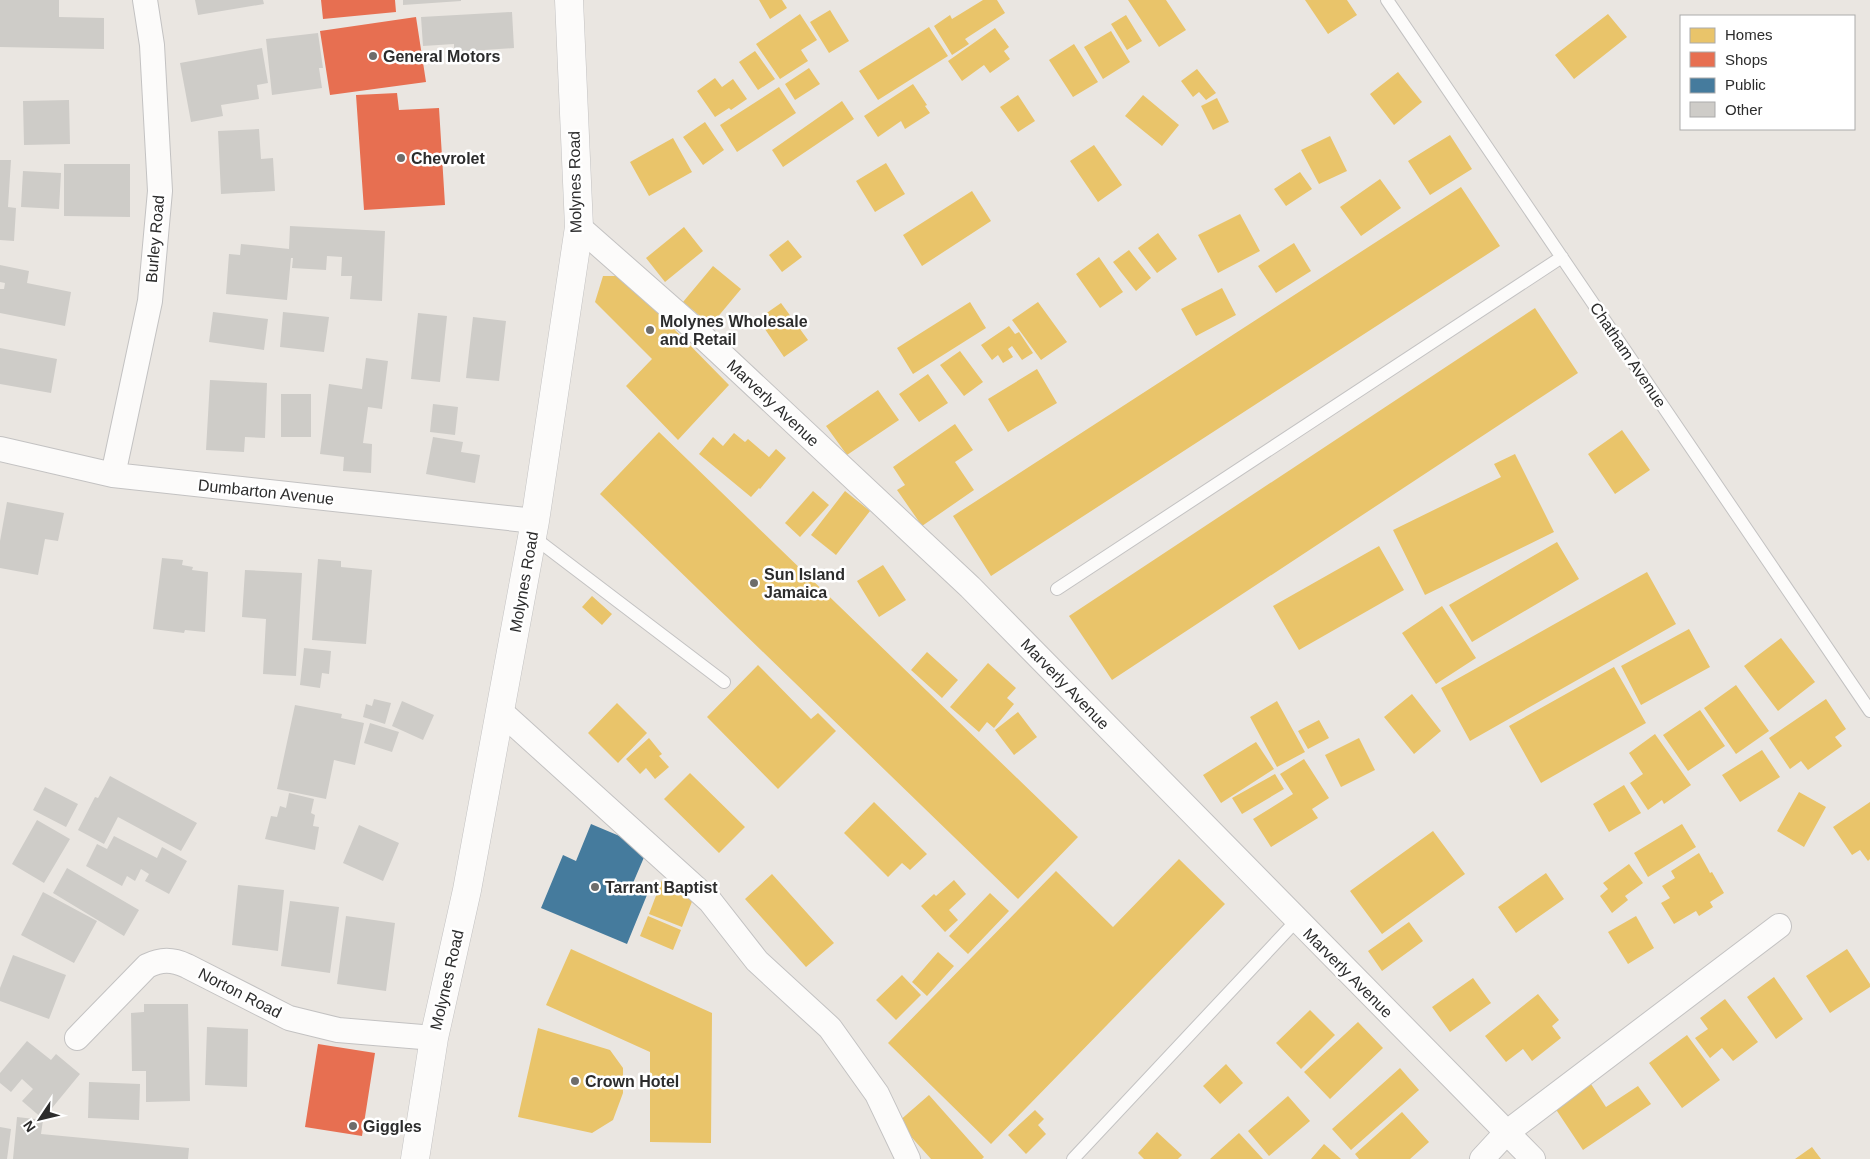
<svg xmlns="http://www.w3.org/2000/svg" width="1870" height="1159" viewBox="0 0 1870 1159" font-family="Arial,sans-serif">
  <style>
    .homes { fill: #e9c46a }
    .shops { fill: #e76f51 }
    .public { fill: #457b9d }
    .building { fill: #ceccc8 }
    .lines { fill: none; stroke-linecap: round; stroke-linejoin: round }
    .service-casing { stroke: #c3c2c2; stroke-width: 14 }
    .minor-casing { stroke: #c3c2c2; stroke-width: 26 }
    .secondary-casing { stroke: #c3c2c2; stroke-width: 29 }
    .service { stroke: #fcfbfa; stroke-width: 12 }
    .minor { stroke: #fcfbfa; stroke-width: 24 }
    .secondary { stroke: #fcfbfa; stroke-width: 28 }
    .poi-dot { fill: #6e6d6b; stroke: #fff; stroke-width: 2 }
    .labels { text-anchor: middle; dominant-baseline: central; stroke-width: 5; stroke-linejoin: round; paint-order: stroke }
    .poi-label { font-size: 16px; font-weight: bold; fill: #2c2c2c; stroke: #fff; text-anchor: start }
    .street-label { font-size: 16px; fill: #2c2c2c; stroke: #fff }
  </style>
  <rect width="100%" height="100%" fill="#eae6e1"/>
  <path class="homes" d="M759 0H782L787 8 770 19Z
    M983 0H997L1005 13 965 39 969 44 952 55 934 26 950 15 952 19Z
    M1128 0H1166L1186 30 1159 47Z
    M1305 0H1347L1357 15 1328 34Z
    M830 10 849 41 829 53 810 22Z
    M800 14 817 40 801 50 808 61 780 79 756 44Z
    M1608 14 1627 37 1574 79 1555 55Z
    M1126 15 1142 41 1127 50 1111 24Z
    M929 27 948 56 878 100 859 71Z
    M995 28 1009 47 1004 51 1010 59 990 73 984 65 962 81 948 61Z
    M1111 31 1130 62 1103 79 1084 47Z
    M1074 44 1098 82 1073 97 1049 60Z
    M755 51 775 79 758 90 739 62Z
    M809 68 820 84 795 100 785 84Z
    M1197 69 1216 93 1206 100 1199 92 1193 97 1181 81Z
    M1398 72 1422 102 1394 125 1370 94Z
    M715 78 722 87 733 79 747 99 731 110 729 108 715 117 697 91Z
    M913 84 927 105 925 106 930 113 905 129 901 121 878 137 864 116Z
    M779 87 796 113 737 152 720 125Z
    M1018 95 1035 121 1018 132 1000 107Z
    M1143 95 1179 125 1162 146 1125 116Z
    M1217 98 1229 122 1213 130 1201 106Z
    M842 101 854 119 783 167 772 150Z
    M705 122 724 150 703 165 683 137Z
    M1450 135 1472 169 1430 195 1408 161Z
    M1330 136 1347 171 1319 184 1301 150Z
    M673 138 692 172 649 196 630 162Z
    M1094 145 1122 185 1098 202 1070 161Z
    M886 163 905 194 875 212 856 181Z
    M1300 172 1312 189 1286 206 1274 189Z
    M1380 179 1401 208 1361 236 1340 207Z
    M1461 187 1500 246 991 576 953 516Z
    M972 191 991 221 922 266 903 235Z
    M1240 214 1260 251 1218 273 1198 235Z
    M684 227 703 251 665 282 646 258Z
    M1158 233 1177 259 1157 273 1138 248Z
    M788 240 802 257 782 272 769 255Z
    M1294 243 1311 271 1276 293 1258 266Z
    M1129 250 1151 278 1136 291 1113 262Z
    M1099 257 1123 292 1100 308 1076 274Z
    M713 266 741 289 711 325 683 302Z
    M603 276H622L729 385 678 440 626 386 652 359 595 302Z
    M1222 288 1236 315 1196 336 1181 309Z
    M970 302 986 328 913 374 897 348Z
    M1038 302 1067 342 1041 360 1012 320Z
    M781 303 808 340 784 357 758 319Z
    M1535 308 1578 373 1112 680 1069 616Z
    M1009 326 1015 334 1019 332 1033 353 1022 360 1012 346 1008 349 1013 357 1003 363 998 355 992 360 981 345Z
    M960 351 983 382 964 396 940 365Z
    M1037 369 1057 403 1008 432 988 399Z
    M928 374 948 403 919 422 899 394Z
    M878 390 899 420 847 455 826 426Z
    M955 424 973 450 955 462 974 490 922 526 897 490 905 485 893 467Z
    M1622 430 1650 470 1615 494 1588 454Z
    M659 432 1078 837 1018 899 600 494Z
    M734 433 745 442 748 439 769 457 776 449 786 458 760 489 759 488 751 497 699 454 713 437 723 446Z
    M1515 454 1554 532 1425 595 1393 530 1501 477 1494 464Z
    M813 491 829 505 800 537 785 523Z
    M845 491 870 511 836 555 811 535Z
    M1557 542 1579 579 1472 642 1449 605Z
    M1379 546 1404 590 1299 650 1273 606Z
    M883 565 906 600 879 617 857 581Z
    M1647 572 1676 624 1470 741 1441 688Z
    M592 596 612 614 602 625 582 607Z
    M1442 606 1476 658 1436 684 1402 633Z
    M1689 629 1710 667 1641 705 1621 666Z
    M1781 638 1815 682 1778 711 1744 666Z
    M927 652 958 680 942 698 911 670Z
    M988 663 1016 688 1007 698 1014 704 994 728 987 722 979 732 950 707Z
    M758 665 811 719 818 713 836 731 778 789 707 717Z
    M1614 667 1646 723 1541 783 1509 726Z
    M1736 685 1769 731 1736 754 1704 708Z
    M1412 694 1441 731 1414 754 1384 717Z
    M1826 699 1846 729 1835 737 1842 746 1808 770 1801 761 1790 769 1769 738Z
    M1277 701 1305 752 1277 767 1250 717Z
    M617 703 647 733 618 763 588 733Z
    M1700 710 1725 746 1688 771 1663 735Z
    M1018 712 1037 737 1014 755 995 730Z
    M1319 720 1329 738 1308 749 1298 731Z
    M1655 734 1691 785 1664 804 1662 800 1648 810 1630 783 1643 774 1629 753Z
    M649 738 662 754 659 756 669 767 655 779 646 768 640 774 626 759Z
    M1359 738 1375 770 1341 787 1325 755Z
    M1256 742 1274 769 1221 803 1203 775Z
    M1762 750 1780 777 1740 802 1722 775Z
    M1304 759 1329 798 1312 809 1318 818 1271 847 1253 819 1293 794 1280 774Z
    M690 773 745 827 719 853 664 799Z
    M1275 774 1284 789 1242 814 1232 798Z
    M1624 785 1641 813 1609 832 1593 804Z
    M1799 792 1826 807 1804 847 1777 831Z
    M874 802 927 854 910 870 902 863 888 877 844 833Z
    M1870 802V859L1868 861 1860 850 1852 855 1833 827Z
    M1682 824 1696 847 1648 877 1634 853Z
    M1433 831 1465 874 1382 934 1350 891Z
    M1699 853 1708 869 1710 873 1712 872 1724 893 1710 902 1713 907 1699 916 1696 911 1674 924 1661 903 1670 898 1662 886 1675 878 1671 871Z
    M1179 859 1225 904 991 1144 888 1043 1056 871 1113 927Z
    M1629 864 1643 883 1625 896 1628 900 1612 913 1600 896 1608 889 1603 883Z
    M1546 873 1564 899 1516 933 1498 907Z
    M772 874 834 943 806 967 745 899Z
    M662 880 695 894 682 927 649 914Z
    M954 880 966 894 949 910 958 920 945 932 921 906 934 894 936 896Z
    M990 893 1009 911 968 954 949 936Z
    M648 916 681 930 673 950 640 936Z
    M1636 916 1654 948 1628 964 1608 932Z
    M1409 922 1423 941 1382 971 1368 951Z
    M571 949 712 1013 711 1143 650 1142V1052L546 1005Z
    M1847 949 1870 984V987L1830 1013 1806 976Z
    M938 952 954 966 927 996 912 982Z
    M902 975 921 995 896 1020 876 1000Z
    M1774 977 1803 1019 1776 1039 1747 997Z
    M1473 978 1491 1003 1450 1032 1432 1007Z
    M1538 994 1559 1020 1552 1026 1561 1038 1532 1061 1523 1049 1506 1062 1485 1036Z
    M1725 999 1758 1042 1733 1061 1722 1048 1710 1058 1695 1038 1708 1029 1700 1018Z
    M1310 1010 1335 1035 1301 1069 1276 1043Z
    M1358 1022 1383 1048 1330 1099 1304 1072Z
    M538 1028 610 1050 623 1068V1093L613 1120 592 1133 518 1117Z
    M1687 1035 1720 1080 1682 1108 1649 1063Z
    M1226 1064 1243 1083 1220 1104 1203 1086Z
    M1400 1068 1419 1090 1351 1150 1332 1129Z
    M1591 1084 1606 1107 1638 1086 1651 1104 1583 1150 1555 1108Z
    M929 1095 984 1157 982 1159H931L898 1122Z
    M1288 1096 1310 1121 1269 1156 1248 1131Z
    M1035 1110 1044 1119 1038 1125 1046 1134 1026 1154 1008 1135Z
    M1402 1112 1429 1142 1410 1159H1359L1355 1154Z
    M1157 1132 1182 1155 1178 1159H1144L1138 1153Z
    M1239 1133 1263 1159H1210Z
    M1324 1144 1341 1159H1311Z
    M1812 1147 1821 1159H1795Z"/>
  <path class="shops" d="M321 0H395L396 12 323 19Z
    M416 17 426 82 330 95 320 31Z
    M397 93 399 110 439 108 445 205 364 210 356 95Z
    M318 1044 375 1053 362 1136 305 1127Z"/>
  <path class="public" d="M591 824 648 848 633 883 649 890 627 944 541 908 563 855 576 861Z"/>
  <path class="building" d="M0 0H59V17L104 18V49L0 47Z
    M195 0H263L264 4 198 15Z
    M403 0H461V1L403 5Z
    M512 12 514 48 454 52V44L423 46 421 17Z
    M318 33 323 68H319L322 88 272 95 266 39Z
    M262 48 268 83 257 85 259 99 221 105 223 116 191 122 180 63Z
    M69 100 70 144 24 145 23 101Z
    M259 129 261 159 273 158 275 191 221 194 218 131Z
    M0 160H11L8 207 16 208 14 241 0 240Z
    M64 164H130V217L64 216Z
    M23 171 61 173 59 209 21 207Z
    M290 226 385 231 382 301 350 299 352 276H341L342 257 327 256 326 270 292 268 293 258H291L287 300 226 294 229 254 240 255 241 244 289 249Z
    M0 265 29 271 27 283 71 292 65 326 0 313V289H4L5 283 0 282Z
    M213 312 268 319 264 350 209 342Z
    M283 312 329 317 324 352 280 347Z
    M418 313 447 316 440 382 411 379Z
    M473 317 506 321 499 381 466 378Z
    M0 348 57 359 51 393 0 384Z
    M366 358 388 361 382 409 368 407 363 443 372 444 371 473 343 471 344 457 320 454 329 384 362 389Z
    M210 380 267 383 265 438 245 437 244 452 206 450Z
    M281 394H311V437H281Z
    M433 404 458 407 455 435 430 432Z
    M433 437 463 442 461 452 480 455 475 483 426 474Z
    M7 502 64 513 58 541 45 539 38 575 0 568V541Z
    M162 558 183 560 182 565 193 567 192 570 208 572 205 632 185 630 184 633 153 629Z
    M318 559 341 561V567L372 570 366 644 312 640Z
    M245 570 302 573 296 676 263 674 266 619 242 617Z
    M304 648 331 651 329 674 322 673 320 688 300 685Z
    M374 699 391 703 385 724 363 717 366 704 372 706Z
    M402 701 434 715 423 740 392 726Z
    M295 705 342 714 341 718 364 723 355 765 334 760 326 799 277 789Z
    M370 723 399 732 392 752 364 743Z
    M110 776 197 823 181 851 118 817 104 844 78 830 95 797 98 798Z
    M45 787 78 804 66 827 33 810Z
    M289 793 314 799 311 813 315 815 313 826 319 827 315 850 265 839 271 816 277 817 280 806 286 808Z
    M37 820 70 839 44 883 12 864Z
    M359 825 399 843 383 881 343 863Z
    M114 836 157 858 162 847 187 861 169 894 145 881 149 874 141 869 135 881 127 876 122 886 86 866 97 844 107 849Z
    M67 868 139 910 124 936 53 893Z
    M238 885 284 890 278 951 232 945Z
    M43 892 97 921 74 963 21 935Z
    M290 901 339 907 330 973 281 966Z
    M346 916 395 923 386 991 337 984Z
    M13 955 66 975 49 1019 0 1001V988Z
    M144 1004H188L190 1101 146 1102V1071H132L131 1013 144 1012Z
    M207 1027 248 1029 247 1087 205 1085Z
    M27 1041 51 1060 56 1054 80 1074 43 1119 22 1101 33 1089 22 1079 11 1092 0 1083V1073Z
    M89 1082 140 1084 139 1120 88 1118Z
    M17 1117 43 1120 41 1134 189 1148 188 1159H13Z
    M0 1127 11 1129 7 1159H0Z"/>
  <g class="lines">
    <g class="service-casing">
      <path id="service" d="M1387 0 1870 711
        M532 536 724 682
        M1057 589 1562 257
        M1073 1159 1297 920"/>
    </g>
    <g class="minor-casing">
      <path id="minor" d="M579 227 688 323 970 587 1533 1159
        M0 449 113 475 535 521
        M113 475 150 301 160 191 152 45 145 0
        M500 711 710 901 757 961 830 1028 877 1094 908 1159
        M77 1038 147 966C161 959 172 959 187 966L289 1018 338 1030 434 1038
        M1482 1159 1506 1133 1779 926"/>
    </g>
    <g class="secondary-casing">
      <path id="secondary" d="M415 1159 434 1038 467 890 535 521 579 227 569 0"/>
    </g>
    <use href="#service" class="service"/>
    <use href="#minor" class="minor"/>
    <use href="#secondary" class="secondary"/>
  </g>
  <g class="poi-dot">
    <circle cx="373" cy="56" r="5"/>
    <circle cx="401" cy="158" r="5"/>
    <circle cx="650" cy="330" r="5"/>
    <circle cx="754" cy="583" r="5"/>
    <circle cx="595" cy="887" r="5"/>
    <circle cx="575" cy="1081" r="5"/>
    <circle cx="353" cy="1126" r="5"/>
  </g>
  <g class="labels">
    <g class="poi-label">
      <text x="383" y="56">General Motors</text>
      <text x="411" y="158">Chevrolet</text>
      <text x="660" y="321">Molynes Wholesale<tspan x="660" dy="18">and Retail</tspan></text>
      <text x="764" y="574">Sun Island<tspan x="764" dy="18">Jamaica</tspan></text>
      <text x="605" y="887">Tarrant Baptist</text>
      <text x="585" y="1081">Crown Hotel</text>
      <text x="363" y="1126">Giggles</text>
    </g>
    <g class="street-label">
      <text transform="translate(575 182) rotate(-91)">Molynes Road</text>
      <text transform="translate(155 239) rotate(-85)">Burley Road</text>
      <text transform="translate(1628 355) rotate(56)">Chatham Avenue</text>
      <text transform="translate(773 403) rotate(43)">Marverly Avenue</text>
      <text transform="translate(266 492) rotate(6)">Dumbarton Avenue</text>
      <text transform="translate(524 582) rotate(-80)">Molynes Road</text>
      <text transform="translate(1065 684) rotate(46)">Marverly Avenue</text>
      <text transform="translate(1348 973) rotate(45)">Marverly Avenue</text>
      <text transform="translate(447 980) rotate(-77)">Molynes Road</text>
      <text transform="translate(240 993) rotate(27)">Norton Road</text>
    </g>
  </g>
  <rect x="1680" y="15" width="175" height="115" fill="#ffffff" stroke="#ababab"/>
  <rect x="1690" y="28" width="25" height="15" fill="#e9c46a" stroke="#ababab"/>
  <text x="1725" y="40" font-size="15" fill="#2c2c2c">Homes</text>
  <rect x="1690" y="52" width="25" height="15" fill="#e76f51" stroke="#ababab"/>
  <text x="1725" y="65" font-size="15" fill="#2c2c2c">Shops</text>
  <rect x="1690" y="78" width="25" height="15" fill="#457b9d" stroke="#ababab"/>
  <text x="1725" y="90" font-size="15" fill="#2c2c2c">Public</text>
  <rect x="1690" y="102" width="25" height="15" fill="#ceccc8" stroke="#ababab"/>
  <text x="1725" y="115" font-size="15" fill="#2c2c2c">Other</text>
  <g transform="translate(40 1119) rotate(235)" stroke="#ffffff" stroke-width="4" paint-order="stroke">
  <path d="M0-4L9 19L0 12L-9 19Z" fill="#2c2c2c"/>
  <text y="-8" font-size="14" font-weight="bold" text-anchor="middle" fill="#2c2c2c">N</text>
  </g>
</svg>
